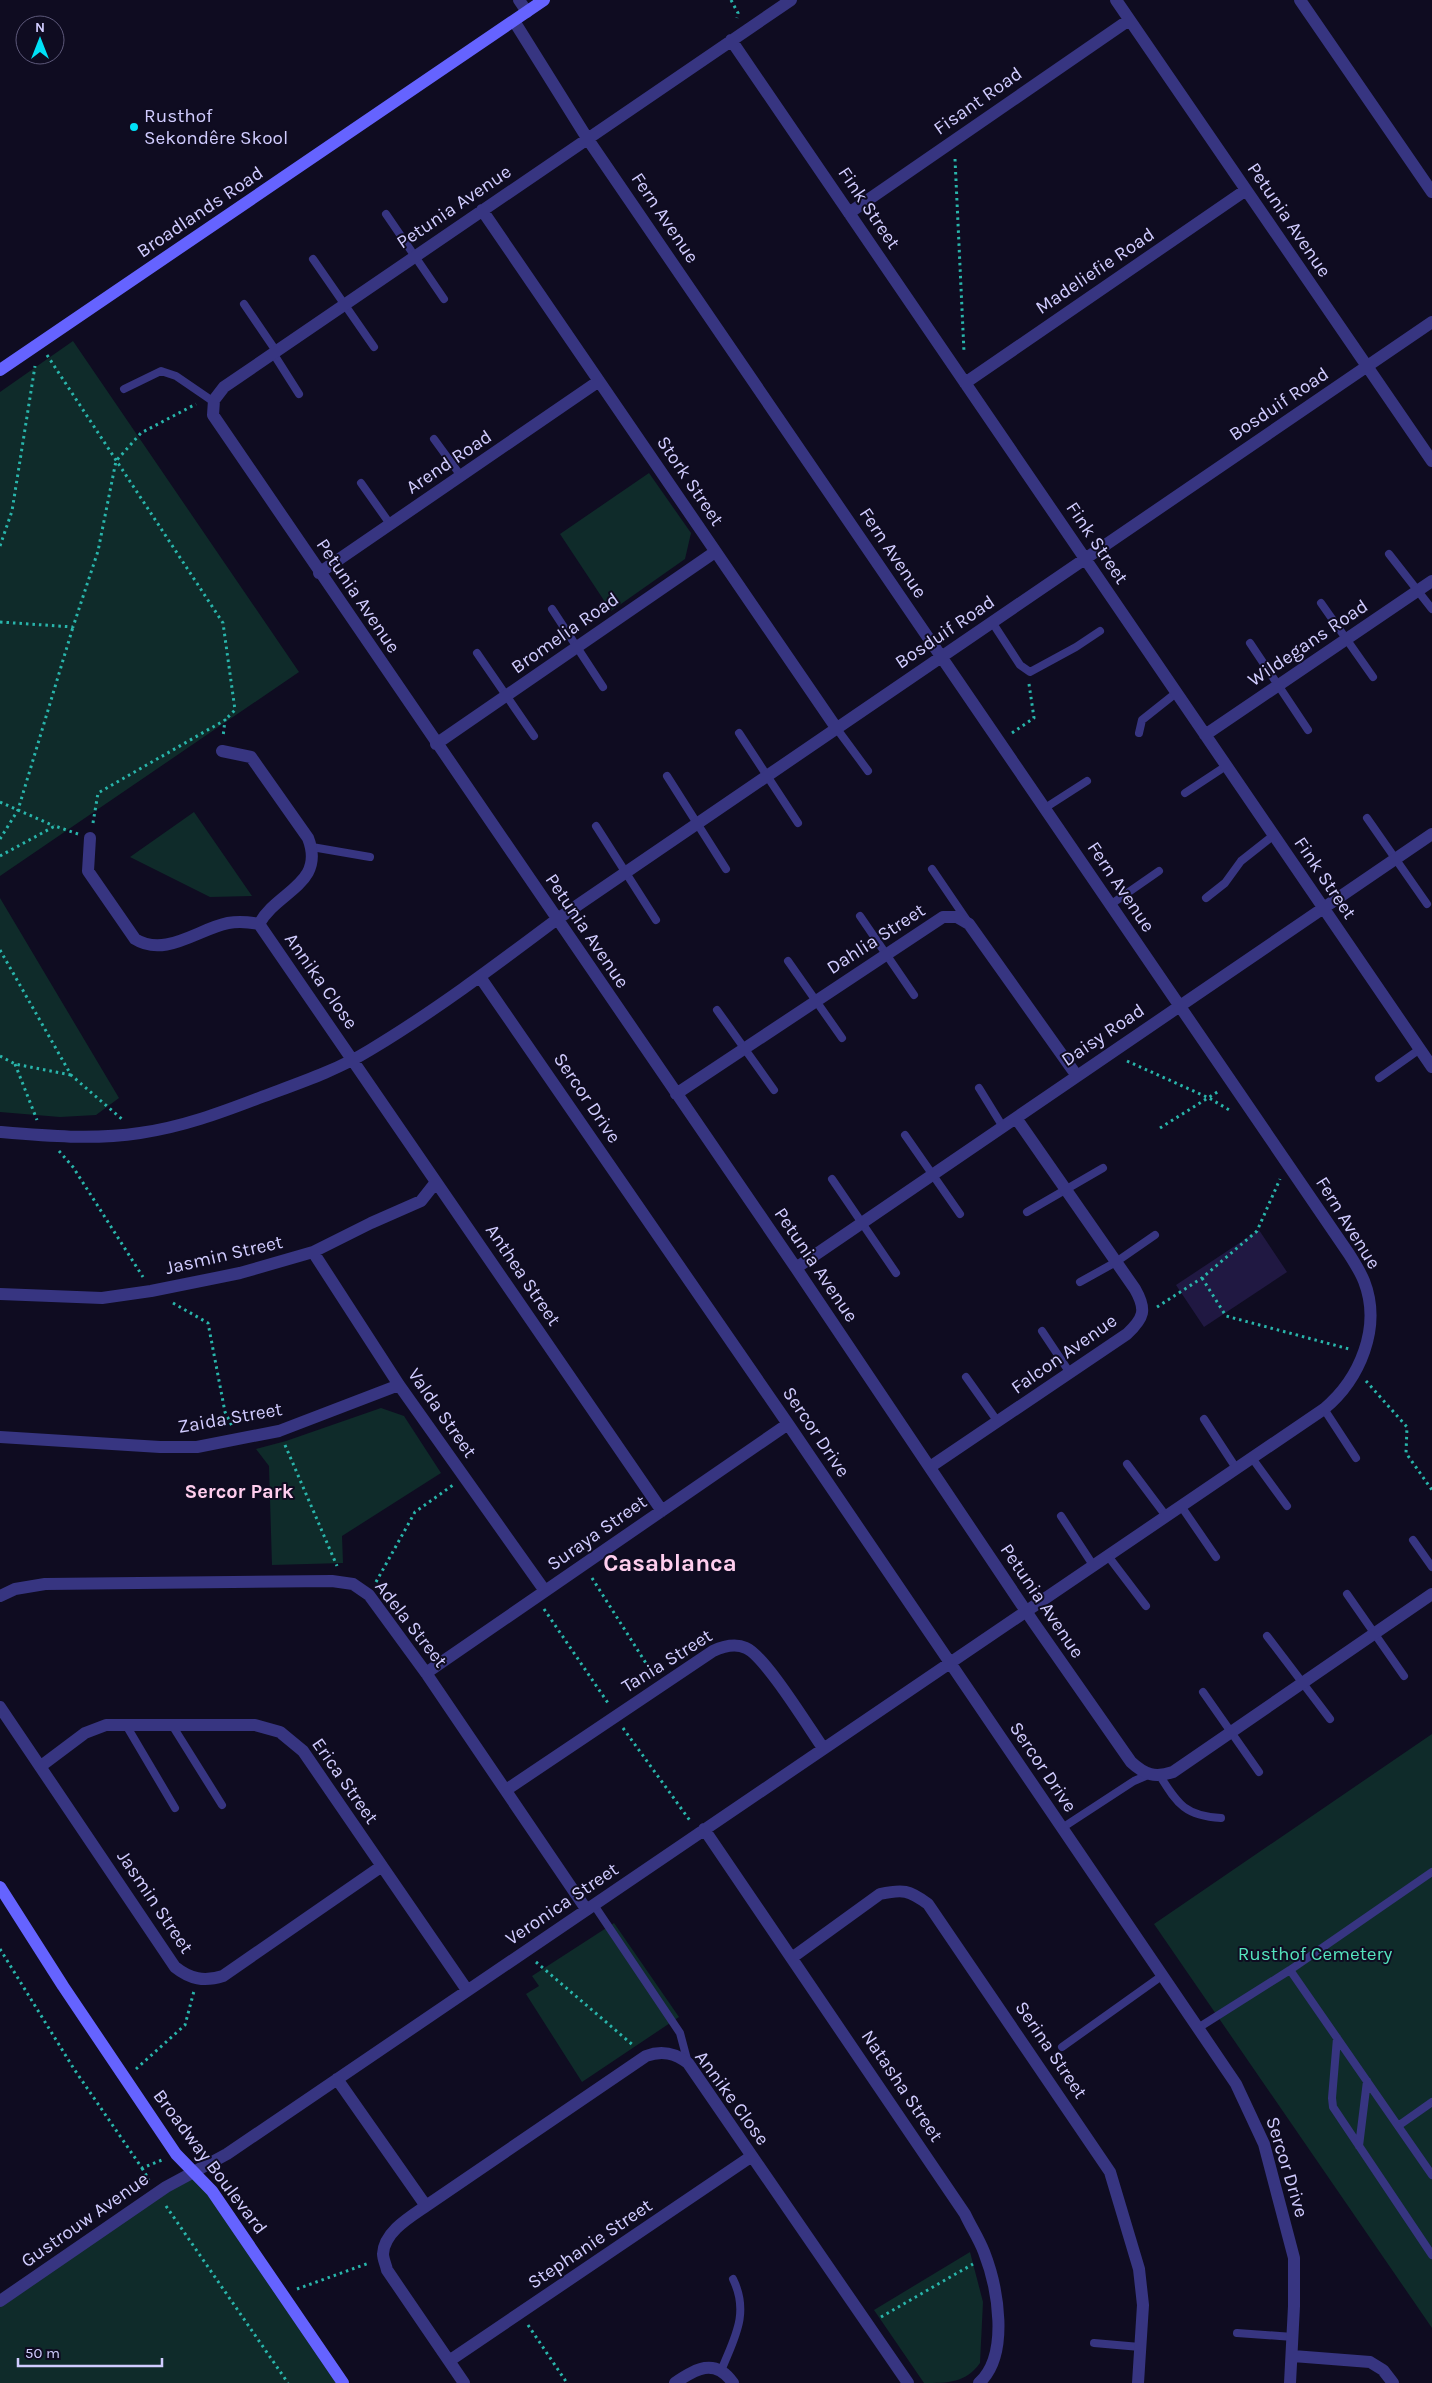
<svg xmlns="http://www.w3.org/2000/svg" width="1432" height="2383" viewBox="0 0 1432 2383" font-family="Karla,sans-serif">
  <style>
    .green { fill: #0f2b2a }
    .building { fill: #201842 }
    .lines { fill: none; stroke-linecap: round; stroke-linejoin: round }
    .path { stroke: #29b5ab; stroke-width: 3; stroke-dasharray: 2.5 4; stroke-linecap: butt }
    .lane { stroke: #373581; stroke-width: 8 }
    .street { stroke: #373581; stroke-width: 12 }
    .secondary { stroke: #6563ff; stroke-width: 12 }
    .poi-dot { fill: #00e1f7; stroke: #0f0c21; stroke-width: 2 }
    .labels { text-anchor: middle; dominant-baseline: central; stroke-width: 4; stroke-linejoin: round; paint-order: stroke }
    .street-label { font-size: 19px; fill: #d1ccff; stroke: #0f0c21 }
    .poi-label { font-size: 19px; fill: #d1ccff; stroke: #0f0c21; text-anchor: start }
    .park-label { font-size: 19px; fill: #54e3bd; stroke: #0f0c21 }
    .neighbourhood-label { font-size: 20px; font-weight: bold; fill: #ffceee; stroke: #0f0c21 }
    .district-label { font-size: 24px; font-weight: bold; fill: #ffceee; stroke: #0f0c21 }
  </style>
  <rect width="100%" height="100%" fill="#0f0c21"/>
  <path class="green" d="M73 341 299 672 0 876V392Z
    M649 473 691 533 685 559 611 611 560 534Z
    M194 812 252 896 210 897 130 857Z
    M0 898 119 1098 96 1115 60 1117 0 1112Z
    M381 1408 404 1416 441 1473 342 1536 343 1563 272 1565 269 1466 256 1449 286 1441Z
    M1432 1734V2328L1154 1924Z
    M614 1923 679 2017 582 2082 526 1994 539 1986 532 1976Z
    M192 2172 342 2383H0V2304Z
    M970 2252 983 2302 980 2363C966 2383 948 2383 924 2383L874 2310Z"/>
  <path class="building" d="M1259 1230 1287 1272 1204 1327 1176 1285Z"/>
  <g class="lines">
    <path class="path" d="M731 0 738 13 737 18
      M955 159 964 352
      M47 355 223 623 235 710 225 720
      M0 546 12 511 35 366
      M0 622 73 627 98 551 116 461 141 433 196 404
      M1012 733 1034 718 1029 684
      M0 802 54 826
      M93 823 98 793 225 720 223 737
      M0 839 18 810 73 627
      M0 856 55 826 78 834
      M0 950 71 1075 123 1120
      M0 1056 15 1064 71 1075
      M1127 1061 1209 1098 1231 1111
      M15 1064 37 1120
      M1160 1128 1219 1091
      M59 1151 73 1167 143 1277
      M1202 1278 1226 1316 1349 1349
      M173 1303 208 1323 225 1412 232 1426
      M1157 1307 1202 1278 1257 1231 1280 1179
      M1366 1381 1407 1427 1406 1453 1432 1490
      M285 1445 337 1566
      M592 1578 649 1668 655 1672
      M376 1582 415 1512 453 1485
      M544 1609 608 1703
      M623 1728 691 1822
      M0 1949 74 2069 142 2168 162 2160
      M536 1962 634 2046
      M136 2069 185 2025 194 1991
      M142 2168 149 2180
      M166 2206 288 2383
      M297 2289 369 2263
      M881 2317 973 2264
      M528 2325 567 2383"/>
    <path class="lane" d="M386 214 444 299
      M313 259 374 347
      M244 304 276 351
      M273 353 299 394
      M124 389 161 371 176 376 214 402
      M434 439 461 476
      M361 483 390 524
      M1389 554 1432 609
      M1321 603 1373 677
      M552 609 603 687
      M992 622 1020 665 1030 672 1076 647 1100 631
      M1250 643 1308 730
      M477 653 534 736
      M837 729 868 771
      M739 733 798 823
      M1139 733 1142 720 1176 693
      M667 776 726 869
      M1185 793 1226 766
      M1045 808 1087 781
      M1367 818 1427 904
      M596 826 656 920
      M312 847 370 857
      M932 869 966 919
      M1206 898 1225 883 1241 861 1274 835
      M1110 905 1159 871
      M860 916 914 995
      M788 961 842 1038
      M717 1010 774 1090
      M1379 1078 1420 1049
      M979 1088 1003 1127
      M905 1135 960 1214
      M832 1179 896 1273
      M1027 1212 1103 1168
      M1080 1282 1116 1262 1155 1235
      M1042 1331 1070 1373
      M966 1377 998 1422
      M1324 1409 1356 1458
      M1204 1419 1236 1468
      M1252 1458 1287 1506
      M1127 1464 1166 1516
      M1181 1506 1216 1557
      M1061 1516 1093 1565
      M1413 1540 1432 1567
      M1108 1556 1146 1606
      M1347 1594 1404 1676
      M1267 1636 1330 1719
      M1203 1692 1259 1772
      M126 1725 175 1808
      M172 1725 222 1805
      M1160 1776C1178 1805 1186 1816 1221 1818
      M1062 1828 1134 1781 1148 1775
      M594 1905 680 2033 688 2063
      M1290 1970 1432 1872
      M1198 2028 1290 1970 1398 2126 1432 2102
      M1337 2038 1332 2098 1333 2107 1432 2255
      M1062 2047 1163 1975
      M1398 2126 1432 2175
      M1359 2146 1367 2081
      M1237 2333 1293 2337
      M1094 2343 1140 2347
      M721 2371C734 2338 750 2314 733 2279"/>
    <path class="street" d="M519 0 527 12
      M791 0 224 387 214 400 213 415 796 1268 1034 1623 1131 1762C1145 1775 1155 1778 1173 1772L1432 1594
      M1116 0 1432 461
      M1300 0 1432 192
      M731 40 1432 1067
      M482 210 837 729
      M849 213 1129 20
      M965 383 1246 190
      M319 573 599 381
      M1205 735 1432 581
      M436 744 715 552
      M222 751 251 757 308 838C326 884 277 891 259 924
      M90 838 88 871 135 939C165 958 198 929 228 923 239 921 249 922 259 924L662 1511
      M480 977 788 1424 1236 2084 1264 2144 1294 2258V2306L1290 2383
      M676 1094 943 917H957L969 924 1077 1076
      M0 1132C47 1136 93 1140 140 1133 182 1127 220 1113 259 1098 296 1084 336 1071 370 1050 435 1011 496 965 556 920L1432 322
      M313 1252 399 1385 545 1591
      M796 1268 1432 834
      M0 1294 102 1298 151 1291 240 1273 313 1252 371 1223 421 1201 436 1182
      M0 1437 160 1447H197L279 1431 399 1385
      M930 1467 1127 1334C1144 1318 1147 1310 1135 1289L1016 1118
      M0 1596 15 1589 45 1584 332 1581 353 1584 369 1595 426 1673 586 1909
      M426 1673 788 1424
      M0 1707 175 1967C190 1979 204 1982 223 1976L382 1866
      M41 1766 85 1733 106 1725H255L280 1732 303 1751 467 1990
      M506 1790 713 1651C724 1646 735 1643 746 1648 765 1656 809 1728 823 1748
      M704 1829 965 2214C971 2227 979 2239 984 2252 998 2288 1010 2355 979 2383
      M793 1957 880 1894C903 1889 909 1890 928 1904L1110 2172 1139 2269 1143 2305 1138 2383
      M337 2079 426 2206
      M0 2301 166 2187 227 2154 1324 1409C1360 1379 1382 1327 1364 1281 1360 1271 1354 1262 1349 1254L587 138 514 21
      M1293 2356 1370 2362 1383 2370 1393 2383
      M449 2361 752 2156
      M464 2383 387 2270C386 2265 383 2259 383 2254 384 2232 410 2217 426 2206L646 2056C662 2050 675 2053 688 2063L908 2383
      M675 2383C695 2369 715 2357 733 2383"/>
    <path class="secondary" d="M0 370 544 0
      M0 1887 63 1986 176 2154 212 2191 343 2383"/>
  </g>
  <circle class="poi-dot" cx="134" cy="127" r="5"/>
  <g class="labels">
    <g class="street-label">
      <text transform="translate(978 101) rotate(-35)">Fisant Road</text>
      <text transform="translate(454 207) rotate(-34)">Petunia Avenue</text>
      <text transform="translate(869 208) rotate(56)">Fink Street</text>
      <text transform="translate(200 212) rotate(-34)">Broadlands Road</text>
      <text transform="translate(665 218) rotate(56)">Fern Avenue</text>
      <text transform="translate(1289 220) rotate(56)">Petunia Avenue</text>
      <text transform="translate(1095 271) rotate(-34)">Madeliefie Road</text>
      <text transform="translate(1279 404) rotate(-34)">Bosduif Road</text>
      <text transform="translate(449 462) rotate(-34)">Arend Road</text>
      <text transform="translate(690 481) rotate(56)">Stork Street</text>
      <text transform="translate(1097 543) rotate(56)">Fink Street</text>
      <text transform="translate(893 553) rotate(56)">Fern Avenue</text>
      <text transform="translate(358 596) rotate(56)">Petunia Avenue</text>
      <text transform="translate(945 632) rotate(-34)">Bosduif Road</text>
      <text transform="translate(565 633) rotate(-35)">Bromelia Road</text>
      <text transform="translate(1308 643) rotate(-34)">Wildegans Road</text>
      <text transform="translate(1325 878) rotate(56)">Fink Street</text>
      <text transform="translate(1121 887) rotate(56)">Fern Avenue</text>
      <text transform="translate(587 931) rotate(56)">Petunia Avenue</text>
      <text transform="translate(876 939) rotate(-33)">Dahlia Street</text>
      <text transform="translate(321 981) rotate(55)">Annika Close</text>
      <text transform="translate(1103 1035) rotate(-34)">Daisy Road</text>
      <text transform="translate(587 1098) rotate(56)">Sercor Drive</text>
      <text transform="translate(1348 1223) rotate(58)">Fern Avenue</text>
      <text transform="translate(224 1255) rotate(-13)">Jasmin Street</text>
      <text transform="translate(816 1265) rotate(56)">Petunia Avenue</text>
      <text transform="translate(523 1275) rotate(56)">Anthea Street</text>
      <text transform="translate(1064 1354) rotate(-35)">Falcon Avenue</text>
      <text transform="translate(442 1413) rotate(55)">Valda Street</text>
      <text transform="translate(230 1418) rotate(-10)">Zaida Street</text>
      <text transform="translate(816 1432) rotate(56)">Sercor Drive</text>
      <text transform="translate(597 1533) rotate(-35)">Suraya Street</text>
      <text transform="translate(1042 1601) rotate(56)">Petunia Avenue</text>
      <text transform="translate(411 1624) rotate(52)">Adela Street</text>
      <text transform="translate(667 1661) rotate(-32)">Tania Street</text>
      <text transform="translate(1043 1767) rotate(56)">Sercor Drive</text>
      <text transform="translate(345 1781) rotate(55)">Erica Street</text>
      <text transform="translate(155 1902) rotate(56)">Jasmin Street</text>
      <text transform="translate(562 1904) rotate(-34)">Veronica Street</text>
      <text transform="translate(1051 2050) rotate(56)">Serina Street</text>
      <text transform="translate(902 2086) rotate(56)">Natasha Street</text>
      <text transform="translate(732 2098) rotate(54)">Annike Close</text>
      <text transform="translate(210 2162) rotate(53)">Broadway Boulevard</text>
      <text transform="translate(1287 2167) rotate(73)">Sercor Drive</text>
      <text transform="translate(85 2220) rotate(-35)">Gustrouw Avenue</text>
      <text transform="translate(590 2244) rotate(-34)">Stephanie Street</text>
    </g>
    <g class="poi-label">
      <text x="144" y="116">Rusthof<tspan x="144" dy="22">Sekondêre Skool</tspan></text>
    </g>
    <g class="park-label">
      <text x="1315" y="1954">Rusthof Cemetery</text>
    </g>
    <g class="neighbourhood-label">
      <text x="239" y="1491">Sercor Park</text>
    </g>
    <g class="district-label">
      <text x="670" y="1563">Casablanca</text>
    </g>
  </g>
  <g transform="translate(40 40)"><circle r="24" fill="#0f0c21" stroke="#5d597a"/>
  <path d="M0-4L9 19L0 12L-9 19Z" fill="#00e1f7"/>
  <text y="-8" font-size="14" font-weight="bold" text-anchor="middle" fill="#d1ccff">N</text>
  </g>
  <path d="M18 2358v8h144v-8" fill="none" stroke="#d1ccff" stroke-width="2.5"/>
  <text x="25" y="2358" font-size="15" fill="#d1ccff" stroke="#0f0c21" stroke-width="4" paint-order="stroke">50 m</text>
</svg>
